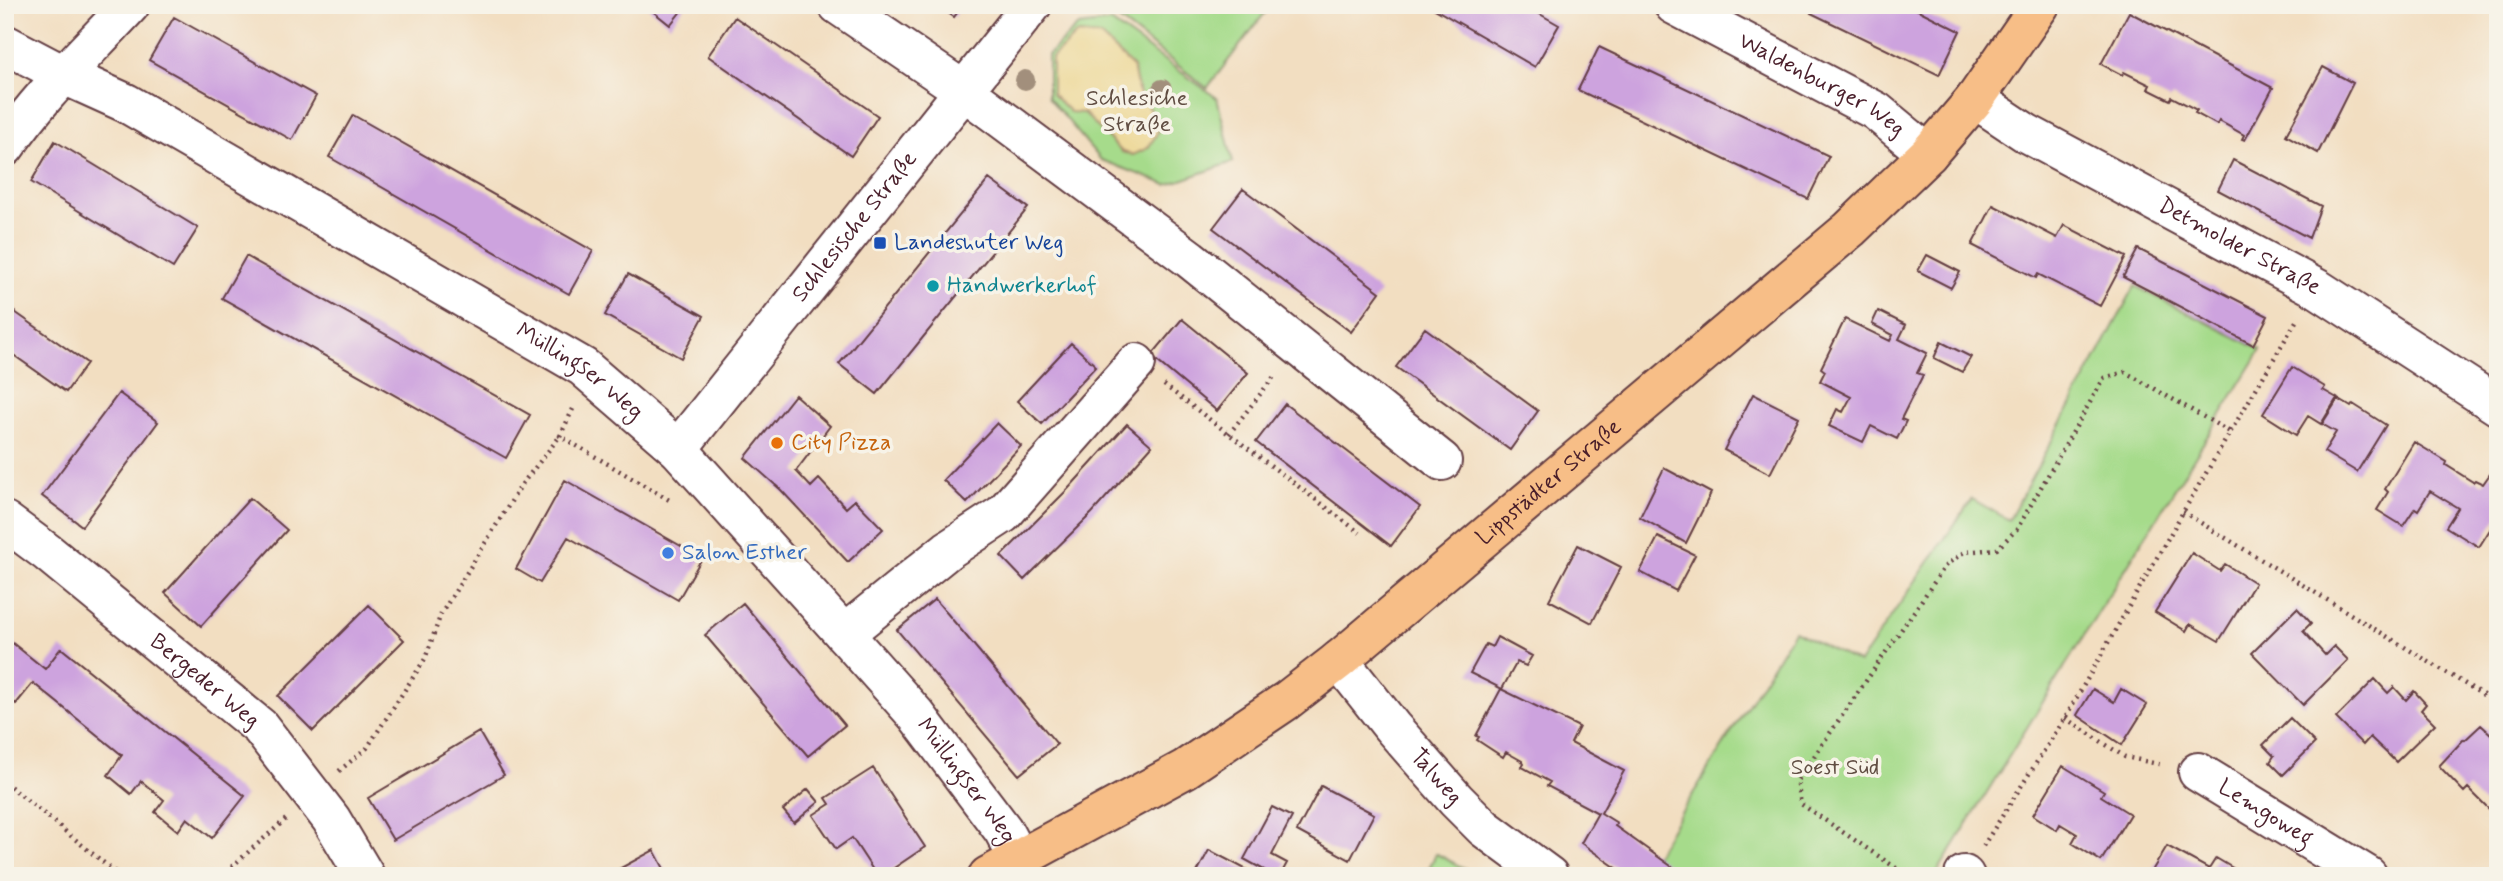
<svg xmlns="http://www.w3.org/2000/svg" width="2503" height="881" viewBox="0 0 2503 881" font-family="Mynerve,sans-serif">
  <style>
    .green { fill: #a6db8b; stroke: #787d5b; stroke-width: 2 }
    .sand { fill: #eeda9e; stroke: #9c7c64; stroke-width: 2 }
    .building { fill: #cda3de }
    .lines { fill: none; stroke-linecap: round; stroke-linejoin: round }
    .minor-casing { stroke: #633c42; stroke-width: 42 }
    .major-casing { stroke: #633c42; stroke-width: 42 }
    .path { stroke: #633c42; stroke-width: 4.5; stroke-dasharray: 2 5; stroke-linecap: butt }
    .minor { stroke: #fff; stroke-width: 38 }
    .major { stroke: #f7be87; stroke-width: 38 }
    .tree { fill: #a28f7c }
    .transit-dot { fill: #1a4fb4; stroke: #f7f3e8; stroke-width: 2.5 }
    .culture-dot { fill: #0f9aa8; stroke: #f7f3e8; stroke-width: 2.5 }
    .food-dot { fill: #e8710a; stroke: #f7f3e8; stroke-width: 2.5 }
    .shop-dot { fill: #3f7fe0; stroke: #f7f3e8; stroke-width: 2.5 }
    .labels { text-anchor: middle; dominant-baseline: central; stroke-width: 7; stroke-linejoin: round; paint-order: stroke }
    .street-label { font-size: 23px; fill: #4a1f2b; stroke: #f7f3e8 }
    .park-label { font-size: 23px; fill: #614e43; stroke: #f7f3e8 }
    .transit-label { font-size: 23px; fill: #164399; stroke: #f7f3e8; text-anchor: start }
    .culture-label { font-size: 23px; fill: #0d838f; stroke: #f7f3e8; text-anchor: start }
    .food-label { font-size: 23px; fill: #c56008; stroke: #f7f3e8; text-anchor: start }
    .shop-label { font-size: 23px; fill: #366cbe; stroke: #f7f3e8; text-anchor: start }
  </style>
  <rect width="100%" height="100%" fill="#f7f3e8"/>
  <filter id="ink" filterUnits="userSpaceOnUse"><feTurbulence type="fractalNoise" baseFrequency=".0143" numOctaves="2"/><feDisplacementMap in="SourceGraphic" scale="14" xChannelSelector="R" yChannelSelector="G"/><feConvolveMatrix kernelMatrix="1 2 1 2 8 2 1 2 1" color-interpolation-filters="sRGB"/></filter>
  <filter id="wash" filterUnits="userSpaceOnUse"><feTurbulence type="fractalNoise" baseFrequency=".00686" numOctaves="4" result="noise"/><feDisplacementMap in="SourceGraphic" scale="28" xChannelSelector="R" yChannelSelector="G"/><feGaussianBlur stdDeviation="1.57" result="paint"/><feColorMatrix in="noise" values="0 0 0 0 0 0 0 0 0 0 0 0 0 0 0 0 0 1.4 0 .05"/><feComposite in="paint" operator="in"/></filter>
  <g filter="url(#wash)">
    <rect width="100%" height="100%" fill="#f2dec1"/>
    <path class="green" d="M1129 5H1271L1207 88 1118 19Z
      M1111 22 1217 98 1233 162 1167 185 1101 160 1048 97V55L1078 26Z
      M2135 286 2261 350 1935 876H1639L1655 855 1794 631 1859 663 1972 499 2009 520Z
      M1436 854H1437L1478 876H1425Z"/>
    <path class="sand" d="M1077 34 1100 36 1133 67 1138 90 1151 112 1158 132 1148 148 1133 155 1122 152 1084 113 1070 112 1052 94V58Z"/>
    <g id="blocks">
      <path class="building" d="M645 5H686L670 25Z
        M937 5H963L954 17Z
        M1428 5H1524L1559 25 1535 67Z
        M1815 5H1908L1960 31 1939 75 1811 13Z
        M2129 12 2273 88 2245 140 2242 139 2244 135 2219 121 2217 125 2195 113 2197 110 2172 97 2170 100 2148 89 2150 85 2124 72 2122 75 2101 64Z
        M174 17 316 96 292 140 149 60Z
        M735 17 878 116 851 156 708 56Z
        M1599 47 1829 156 1808 199 1578 90Z
        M2323 67 2353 83 2318 153 2286 135Z
        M353 115 593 251 569 294 329 157Z
        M55 141 198 228 173 268 31 182Z
        M2233 160 2321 206 2309 238 2218 190Z
        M989 179 1028 208 877 394 839 364Z
        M1243 189 1380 292 1351 332 1213 228Z
        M1993 205 2057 238 2064 225 2126 257 2100 306 2038 274 2036 278 1972 245Z
        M2138 249 2268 316 2253 345 2123 277Z
        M1927 255 1960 272 1951 288 1918 271Z
        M246 256 530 415 506 458 222 298Z
        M628 274 704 316 681 358 605 315Z
        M5 305 87 363 66 392 5 349Z
        M1878 311 1906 325 1899 339 1927 353 1917 373 1923 375 1901 419 1906 421 1897 439 1871 426 1863 442 1829 426 1837 409 1843 412 1851 397 1820 381 1825 371 1821 368 1845 319 1890 341 1893 335 1872 324Z
        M1182 319 1248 373 1217 411 1151 356Z
        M1425 328 1538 411 1510 450 1396 367Z
        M1941 342 1971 357 1962 372 1934 358Z
        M1071 343 1096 366 1042 424 1017 401Z
        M2292 367 2325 387 2323 390 2337 398 2321 424 2308 416 2296 435 2263 414Z
        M119 393 158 422 82 526 42 496Z
        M1753 394 1799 417 1770 474 1724 450Z
        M795 395 830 426 796 471 811 487 819 479 846 508 855 500 883 529 848 562 781 490 745 458Z
        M2338 399 2351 407 2353 404 2386 425 2357 472 2324 452 2336 432 2322 424Z
        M1285 404 1420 507 1391 546 1256 442Z
        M997 423 1021 446 967 503 943 480Z
        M1127 424 1152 446 1092 513 1024 580 1001 556 1068 489Z
        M2414 442 2447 462 2446 465 2473 482 2475 480 2483 484 2490 474 2498 479V517L2479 547 2446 527 2458 508 2430 491 2418 510 2415 508 2403 526 2377 510 2388 492 2385 489Z
        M1664 468 1711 493 1686 543 1640 517Z
        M565 480 702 558 678 600 568 537 540 583 516 569Z
        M250 498 287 530 201 626 165 593Z
        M1658 537 1695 555 1676 591 1640 572Z
        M1578 545 1621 567 1592 623 1549 600Z
        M2192 553 2220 571 2225 564 2255 583 2219 641 2190 624 2186 631 2155 612Z
        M935 599 1057 744 1019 775 897 630Z
        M743 603 845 725 808 756 705 635Z
        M369 605 404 640 313 731 278 696Z
        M2297 608 2311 623 2303 631 2325 655 2334 646 2348 660 2303 705 2252 653Z
        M5 637 45 669 61 648 245 796 212 838 187 818 178 831 155 812 164 800 141 781 131 794 108 775 122 755 33 683 16 704 5 695Z
        M1497 637 1532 656 1526 666 1517 662 1502 689 1470 673 1486 644 1492 647Z
        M2375 679 2388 693 2394 687 2406 700 2414 691 2426 704 2421 710 2435 724 2396 762 2370 737 2363 745 2336 718Z
        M1501 689 1579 727 1571 743 1624 771 1601 813 1617 823 1615 826 1685 876H1628L1581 843 1598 813 1547 786 1550 782 1522 767 1524 764 1522 761 1506 752 1503 757 1477 740 1479 737 1476 736Z
        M2093 689 2114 702 2121 689 2147 705 2122 745 2077 715Z
        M2290 718 2315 743 2283 775 2270 762 2274 756 2263 745Z
        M2481 725 2492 735 2496 731 2498 733V808L2493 813 2468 788 2464 792 2439 766 2464 739 2465 740Z
        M479 732 504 775 393 840 368 798Z
        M2063 766 2104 791 2101 796 2130 814 2101 861 2072 843 2077 834 2060 824 2057 830 2033 815Z
        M873 768 925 847 882 876H877L852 838 836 849 813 815 830 804 826 798Z
        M1321 786 1374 814 1350 860 1297 831Z
        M808 789 819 802 794 823 783 810Z
        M1272 807 1292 817 1272 855 1287 863 1280 876H1275L1244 859Z
        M2167 846 2209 869 2216 858 2246 876H2152L2150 874Z
        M654 850 668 876H606Z
        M1209 850 1251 872 1249 876H1195Z"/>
    </g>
  </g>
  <g filter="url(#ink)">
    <use href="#blocks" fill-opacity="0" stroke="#633c42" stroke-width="2"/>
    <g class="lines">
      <g class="minor-casing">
        <g id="minor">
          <path d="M838 5 963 90 1190 259 1442 461"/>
          <path id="s1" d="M1674 5 1876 111 1928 154"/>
          <path id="s2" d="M5 44 64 75 126 103 583 367 678 449 844 634 917 716 1003 830 1019 860"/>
          <path id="s3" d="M1975 99 2026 133 2318 289 2498 406"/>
          <path d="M5 147C40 95 88 51 130 5"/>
          <path id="s4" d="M678 449 1032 5"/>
          <path id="s5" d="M5 521 48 553 260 727 331 819 365 876"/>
          <path d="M844 634 948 550 1003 514 1136 363"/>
          <path id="s6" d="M1339 660 1392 727 1456 800 1484 828 1549 876"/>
          <path id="s7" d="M2198 772 2368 876"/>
          <path d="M1964 875 1965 876"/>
        </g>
      </g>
      <g class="major-casing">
        <g id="major">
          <path id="s8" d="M988 876 1185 769 1286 701 1339 660 1850 229 1928 154 1975 99 2040 5"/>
        </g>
      </g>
      <path class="path" d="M1164 385 1360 533
        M573 409 560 436 671 501
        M1229 434 1276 374
        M2183 512 2498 704
        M2065 718 2125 757 2163 765
        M339 771 367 748 425 659 441 614 522 484 560 436
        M5 782 120 876
        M1983 846 2065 718 2183 512 2298 318
        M221 876 286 819
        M1908 876 1801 804 1797 781 1946 565 1964 552 1997 549 2017 529 2104 378 2125 372 2230 432"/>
      <use href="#minor" class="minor"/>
      <use href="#major" class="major"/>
    </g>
    <g class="tree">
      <circle cx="1025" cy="80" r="10"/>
      <circle cx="1162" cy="89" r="10"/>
    </g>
  </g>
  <rect class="transit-dot" x="873" y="236" width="14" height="14" rx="3.5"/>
  <circle class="culture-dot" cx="933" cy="286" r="7"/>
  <circle class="food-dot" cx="777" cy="443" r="7"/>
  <circle class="shop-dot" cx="668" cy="553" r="7"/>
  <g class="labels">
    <g class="street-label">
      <text stroke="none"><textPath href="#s1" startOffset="168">Waldenburger Weg</textPath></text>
      <text stroke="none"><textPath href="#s4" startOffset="284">Schlesische Straße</textPath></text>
      <text stroke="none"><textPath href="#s3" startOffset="303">Detmolder Straße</textPath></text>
      <text stroke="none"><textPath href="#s2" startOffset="662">Müllingser Weg</textPath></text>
      <text stroke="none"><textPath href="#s8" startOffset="688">Lippstädter Straße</textPath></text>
      <text stroke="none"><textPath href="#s5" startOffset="256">Bergeder Weg</textPath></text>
      <text stroke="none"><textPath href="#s6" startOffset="152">Talweg</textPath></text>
      <text stroke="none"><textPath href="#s2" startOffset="1228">Müllingser Weg</textPath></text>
      <text stroke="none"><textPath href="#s7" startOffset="79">Lemgoweg</textPath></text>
    </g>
    <g class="park-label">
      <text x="1137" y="99">Schlesiche<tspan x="1137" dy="26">Straße</tspan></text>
      <text x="1835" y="768">Soest Süd</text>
    </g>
    <g class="transit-label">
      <text x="894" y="243">Landeshuter Weg</text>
    </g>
    <g class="culture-label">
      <text x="947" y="286">Handwerkerhof</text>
    </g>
    <g class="food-label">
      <text x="791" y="443">City Pizza</text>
    </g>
    <g class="shop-label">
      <text x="682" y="553">Salon Esther</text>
    </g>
  </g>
  <rect width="2503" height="881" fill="none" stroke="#f7f3e8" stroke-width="28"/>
</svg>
